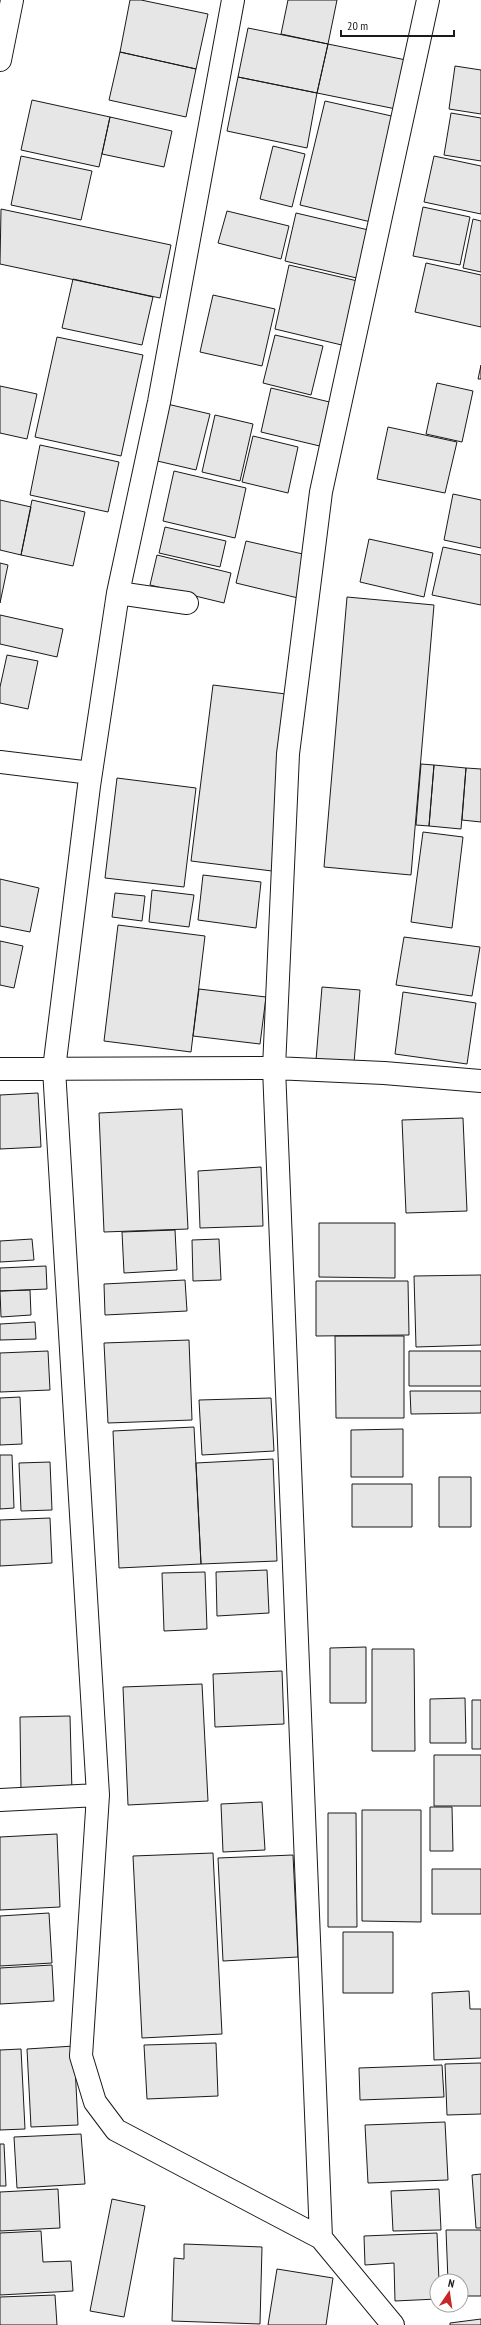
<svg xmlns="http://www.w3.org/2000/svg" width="481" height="2325" viewBox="0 0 481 2325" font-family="'PT Sans Narrow',sans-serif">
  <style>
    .building { fill: #e6e6e6; stroke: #1a1a1a }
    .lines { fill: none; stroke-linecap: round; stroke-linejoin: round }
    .minor-casing { stroke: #1a1a1a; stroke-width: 24 }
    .minor { stroke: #fff; stroke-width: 22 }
  </style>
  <rect width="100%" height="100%" fill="#fff"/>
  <path class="building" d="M130 0H141L208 14 196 69 120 52Z
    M288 0H337L328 44 281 34Z
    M248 28 328 44 317 93 238 77Z
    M328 44 406 60 396 109 317 93Z
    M120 52 196 69 186 117 109 100Z
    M455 66 481 70V114L449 109Z
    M238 77 317 93 307 148 227 131Z
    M32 100 110 117 99 167 21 150Z
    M325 101 396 117 371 222 300 205Z
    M451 113 481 118V161L444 155Z
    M110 117 172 131 164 167 102 154Z
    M273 146 305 154 292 207 260 199Z
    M21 156 92 171 81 220 11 205Z
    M434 156 481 166V214L424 202Z
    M423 207 470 217 460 265 413 256Z
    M1 209 171 245 160 298 0 264Z
    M227 211 289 226 281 259 218 243Z
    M296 213 377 232 365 280 285 261Z
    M473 219 481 221V272L463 268Z
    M426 263 481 275V327L415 312Z
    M289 265 366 283 350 347 275 329Z
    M73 279 153 297 142 345 62 328Z
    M213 295 275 309 262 366 200 352Z
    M275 335 323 346 311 395 263 383Z
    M57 337 143 355 121 456 35 437Z
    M481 365V379H478Z
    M437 383 473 391 462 442 426 434Z
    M0 386 37 394 27 439 0 433Z
    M271 388 338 404 328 448 261 432Z
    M167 404 210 414 196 470 153 460Z
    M215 415 253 424 240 481 202 472Z
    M388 427 457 442 445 493 377 479Z
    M253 436 298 447 288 493 242 482Z
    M40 445 119 462 108 512 30 495Z
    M174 471 246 488 235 538 163 521Z
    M453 494 481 500V548L444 540Z
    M0 500 31 507 21 555 0 550Z
    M32 500 85 512 73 566 21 555Z
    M165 527 226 541 220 567 159 553Z
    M369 539 433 553 424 597 360 582Z
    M246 541 307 555 298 598 236 583Z
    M443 547 481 555V605L432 595Z
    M157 555 231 573 224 603 150 585Z
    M0 563 8 565 0 603Z
    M347 597 434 605 411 875 324 867Z
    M0 615 63 629 57 657 0 644Z
    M7 655 38 661 28 709 0 703V687Z
    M213 685 294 695 272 871 191 861Z
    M421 764 434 765 429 826 416 825Z
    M434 765 466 768 461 829 429 826Z
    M466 768 481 769V822L462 820Z
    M117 778 196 788 184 887 105 878Z
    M423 832 463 837 452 928 411 922Z
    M203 875 261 882 256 928 198 920Z
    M0 879 39 888 30 932 0 926Z
    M152 890 194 895 189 927 149 922Z
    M115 893 145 896 142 921 112 917Z
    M118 925 205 936 191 1052 104 1041Z
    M404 937 480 947 472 996 396 985Z
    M0 941 23 946 14 988 0 985Z
    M322 987 360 990 354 1063 316 1060Z
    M199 989 266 997 260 1044 193 1036Z
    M403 992 476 1003 467 1064 395 1054Z
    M38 1093 41 1147 0 1149V1095Z
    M182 1109 188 1229 104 1232 99 1113Z
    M463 1118 467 1211 406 1213 402 1120Z
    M261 1167 263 1226 200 1228 198 1171Z
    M319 1223H395V1278L319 1277Z
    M175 1230 177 1270 124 1273 122 1232Z
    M32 1239 34 1260 0 1262V1241Z
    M219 1239 221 1280 193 1281 192 1240Z
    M46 1266 47 1289 0 1291V1268Z
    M481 1275V1345L416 1347 414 1276Z
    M185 1280 187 1311 105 1315 104 1284Z
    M316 1281H408L409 1335 316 1336Z
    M30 1290 31 1315 1 1317 0 1291Z
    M35 1322 36 1339 0 1340V1324Z
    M335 1336H404V1418H336Z
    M189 1340 192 1420 108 1423 104 1343Z
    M48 1351 50 1390 0 1392V1353Z
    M409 1351H481V1386H409Z
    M410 1391H481V1413L411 1414Z
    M20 1397 22 1444 0 1445V1398Z
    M271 1398 274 1451 202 1455 199 1400Z
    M194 1427 201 1564 119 1568 113 1431Z
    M403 1429V1477H351V1430Z
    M0 1455H12L14 1508 0 1509Z
    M273 1459 277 1561 201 1564 196 1463Z
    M50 1462 52 1510 21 1511 19 1463Z
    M439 1477H471V1527H439Z
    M352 1484H412V1527H352Z
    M50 1518 52 1563 0 1566V1520Z
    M267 1570 269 1613 217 1616 216 1572Z
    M205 1572 207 1629 164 1631 162 1573Z
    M366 1647V1703H330V1648Z
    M372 1649H414L415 1751H372Z
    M282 1671 284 1724 215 1727 213 1674Z
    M202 1684 208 1801 128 1805 123 1687Z
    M465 1698 466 1743H430V1699Z
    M472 1700H481V1749H472Z
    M70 1716 72 1792 21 1793 20 1717Z
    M434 1755H481V1806H434Z
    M262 1802 265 1850 223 1852 221 1804Z
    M430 1807H452L453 1851H430Z
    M362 1810H421V1922L362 1921Z
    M328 1813H356L357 1927H328Z
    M57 1834 60 1907 0 1910V1837Z
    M213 1853 222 2034 142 2038 133 1856Z
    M293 1855 298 1957 223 1961 218 1858Z
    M432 1869H481V1914H432Z
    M49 1913 52 1963 0 1966V1916Z
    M343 1932H393V1993H343Z
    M52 1965 54 2001 0 2004V1968Z
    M469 1991 470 2009H481V2058L434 2060 432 1993Z
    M216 2043 218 2096 147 2099 144 2045Z
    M74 2046 78 2125 31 2127 27 2049Z
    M21 2049 25 2129 0 2130V2050Z
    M481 2063V2114L447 2115 445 2064Z
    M442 2065 444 2097 360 2100 359 2068Z
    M445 2122 448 2180 368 2183 365 2125Z
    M81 2134 85 2184 17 2188 14 2137Z
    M0 2144H4L6 2186H0Z
    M481 2174V2228H476L472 2175Z
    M58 2189 60 2228 0 2231V2192Z
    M439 2189 441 2230 393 2231 391 2191Z
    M112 2199 145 2206 124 2317 90 2311Z
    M446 2230H481V2296H461V2281H448Z
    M41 2231 43 2262 71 2261 73 2291 0 2295V2233Z
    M437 2233 439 2281H437V2299L395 2301 394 2263 365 2265 364 2236Z
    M184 2244 262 2247 260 2324 172 2321 174 2258 184 2259Z
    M277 2269 333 2278 326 2325H268Z
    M55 2295 57 2325H0V2297Z
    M481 2319V2325H450V2323Z"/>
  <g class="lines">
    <g class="minor-casing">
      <path id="minor" d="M233 0 159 402 118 593 89 786 54 1069 98 1795 81 2056 95 2102 116 2130 321 2238 393 2325
        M0 60 12 0
        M118 593 187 603
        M0 762 91 773
        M0 1069 274 1068 384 1073 481 1081
        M0 1800 98 1795
        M321 2238 274 1068 288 754 321 492 428 0"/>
    </g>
    <use href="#minor" class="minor"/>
  </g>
  <g transform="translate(449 2293) rotate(13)"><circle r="19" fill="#ffffff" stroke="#a3a3a3"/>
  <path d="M0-3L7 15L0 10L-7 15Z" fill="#c62828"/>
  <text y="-6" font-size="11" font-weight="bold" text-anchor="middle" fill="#1a1a1a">N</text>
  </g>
  <path d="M341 30v6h113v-6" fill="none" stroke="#1a1a1a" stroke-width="2"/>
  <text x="347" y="30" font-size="12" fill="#1a1a1a" stroke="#ffffff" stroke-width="3" paint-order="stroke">20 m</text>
</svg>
